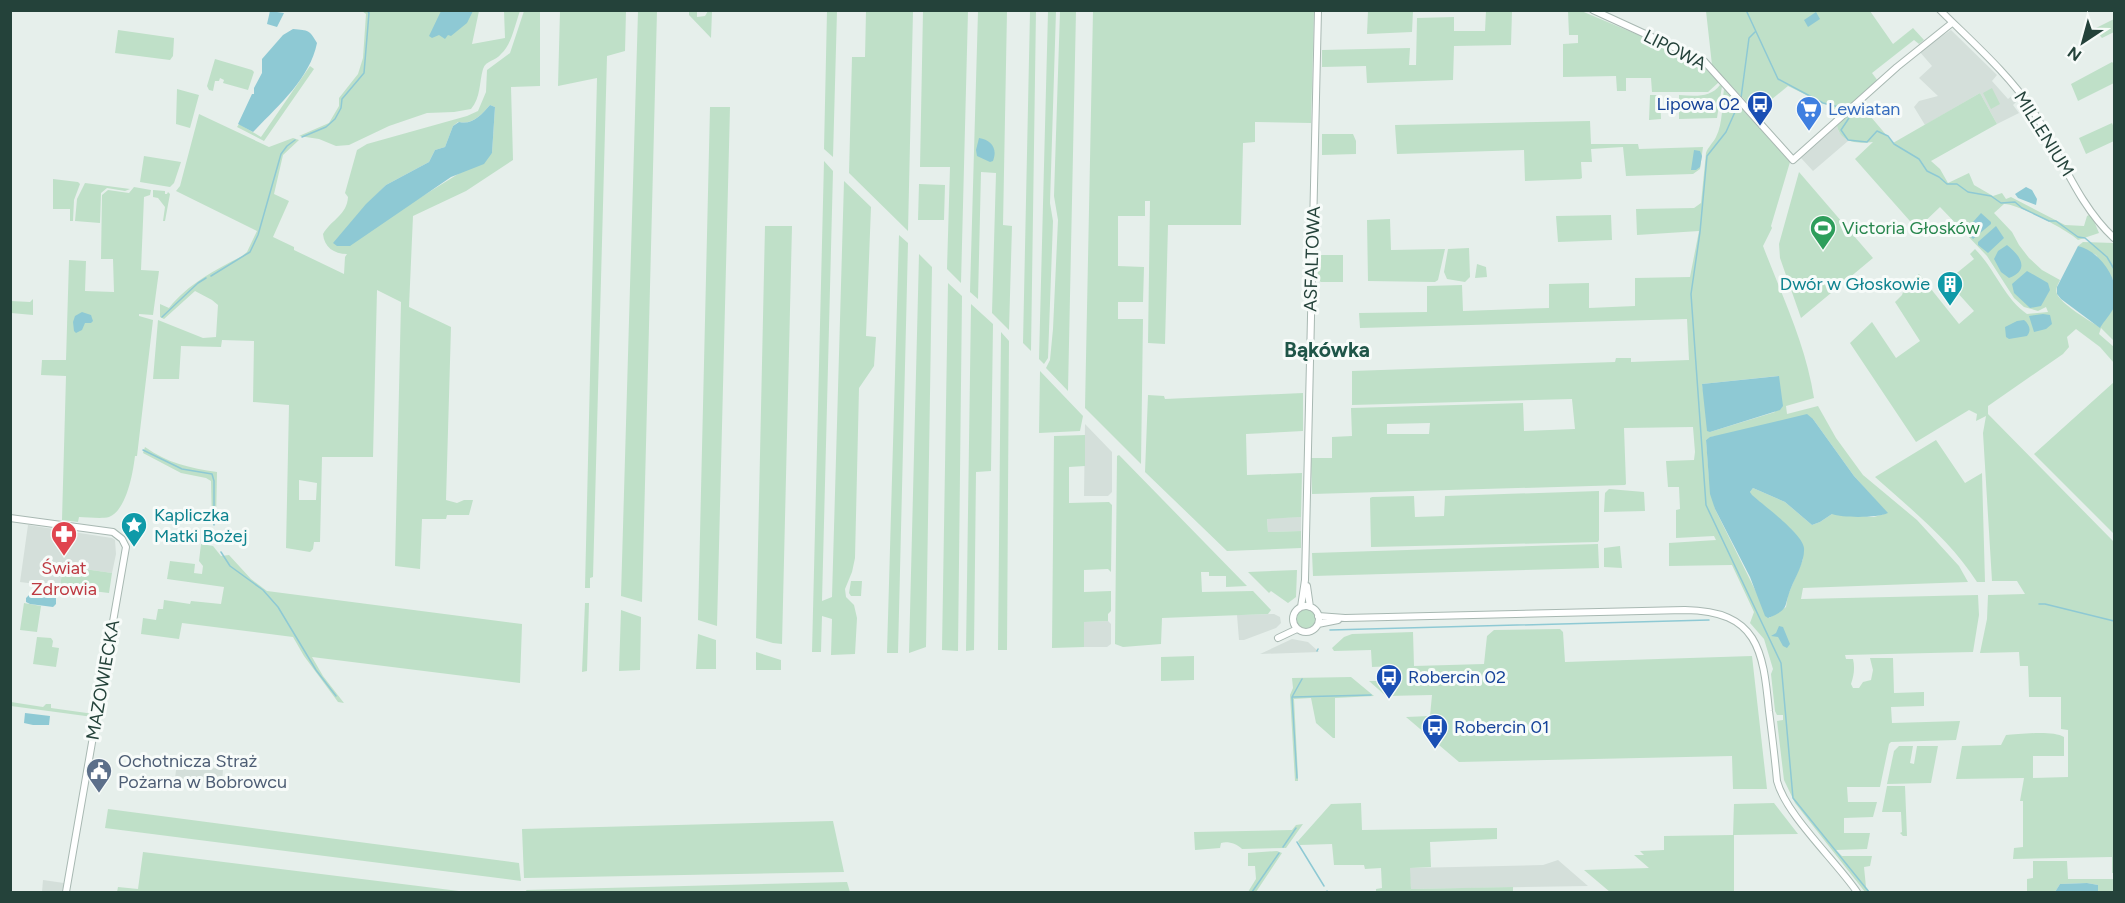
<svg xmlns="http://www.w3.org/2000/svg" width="2125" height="903" viewBox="0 0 2125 903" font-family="Figtree,sans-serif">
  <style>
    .built { fill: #d4dfda }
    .green { fill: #bfe0c8; fill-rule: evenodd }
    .water { fill: #8ec9d4 }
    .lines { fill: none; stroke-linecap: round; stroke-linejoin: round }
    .stream { stroke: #8ec9d4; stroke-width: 1.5 }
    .minor-casing { stroke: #a8b8b2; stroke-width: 8 }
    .minor { stroke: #fff; stroke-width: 6 }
    .labels { text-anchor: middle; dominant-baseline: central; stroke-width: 6; stroke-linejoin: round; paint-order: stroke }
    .street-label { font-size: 18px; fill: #24423a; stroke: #f7fbf9 }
    .transit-label { font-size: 18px; fill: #164399; stroke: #f7fbf9; text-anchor: start }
    .shop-label { font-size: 18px; fill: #366cbe; stroke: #f7fbf9; text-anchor: start }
    .leisure-label { font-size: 18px; fill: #27864d; stroke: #f7fbf9; text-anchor: start }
    .culture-label { font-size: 18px; fill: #0d838f; stroke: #f7fbf9; text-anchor: end }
    .health-label { font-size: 18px; fill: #be3a42; stroke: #f7fbf9 }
    .service-label { font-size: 18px; fill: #4e5e75; stroke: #f7fbf9; text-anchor: start }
    .quarter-label { font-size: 21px; font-weight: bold; fill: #1f5548; stroke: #f7fbf9 }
  </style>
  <rect width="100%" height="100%" fill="#e6efeb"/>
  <path class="built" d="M1951 30 1997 75 1992 81 2008 99 2013 95 2018 100 2013 105 2019 113 1997 124 1980 93 1925 125 1914 107 1919 101 1938 96 1919 78 1932 66 1919 51Z
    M1837 126 1839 132 1848 141 1813 171 1801 158Z
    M1085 424 1112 452V492L1108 496H1084Z
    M1301 517V531L1268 532 1267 518Z
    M28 525 112 538 115 540 116 554 112 573 63 566 60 587 20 582Z
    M1274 614 1280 617 1281 623 1276 628 1244 640H1239L1237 615Z
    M1108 621 1111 624V644L1107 647H1084V622Z
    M1292 639 1308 642 1319 652 1260 654Z
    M177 763 223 769 222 784 175 778Z
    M1558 860 1588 886 1411 889 1409 868 1543 865Z
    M43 880 64 883 62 892H42Z"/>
  <path class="green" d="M1036 10 1031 351 1023 343 1030 11Z
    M1579 10 1691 57 1706 68 1719 82 1708 92H1652L1651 78H1626V91H1617L1616 76 1563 77V44L1578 43V35H1569L1568 11Z
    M362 11H479L472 44 505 38 504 11H520C515 24 512 44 501 54 496 61 486 60 483 69 479 83 481 97 471 109L454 112 427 113 389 126 349 145 336 146 319 139 299 136 329 123 339 106V98L358 74 363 58 366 14Z
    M524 11H540V86L511 87 513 160 466 191 413 216 409 307 451 327 446 500 457 503 464 500H473L469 515H447L446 519H422L420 569 395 566 401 302 377 290 373 457H322L320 542H314L313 549 310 552 286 548 289 405 253 402 254 341 222 340 221 347 181 346 179 379H153L158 320 203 338 216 337 218 305 212 300 195 291 164 319 160 317V304L169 308C188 284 215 270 242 256L247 252 257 231 176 191 180 186 199 114 269 147 293 138 299 140 283 155 274 194 289 201 273 237 294 247V250L344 274 345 257 347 254C334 254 324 247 323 234 331 220 347 215 348 197L345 193 357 150 367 144 467 116 478 111 486 92 487 70 510 53ZM490 105 495 107 492 153 413 202 334 243 366 205 386 185 429 162 435 150 445 147 453 126 458 122C473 125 481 115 490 105ZM299 480 317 483 316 500H299Z
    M560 11H626L625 51 607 56 593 577 590 578V588H585L597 78 558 86Z
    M638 11H657L642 602 621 596Z
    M689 11H697V17L705 16 708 11H712L711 38 689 15Z
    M827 11H837L833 157 824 149Z
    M866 11H913L908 231 849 173 852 57H865Z
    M923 11H968L961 283 947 269 950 167H920Z
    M978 11H1007L1003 225 1012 226 1009 330 992 313 996 173 981 172 978 299 970 292Z
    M1056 11 1050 203 1053 221 1048 358 1044 364 1039 359 1048 11Z
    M1060 11H1076L1068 391 1046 368 1050 360 1053 329 1058 220 1054 196Z
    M1093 11H1314L1311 123 1255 122V142L1243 143 1241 225H1168L1165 344 1148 343 1150 201H1145V216H1118V266L1144 267 1143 302H1118V319H1143L1141 464 1085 408Z
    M1368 11H1413L1412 32 1367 34Z
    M1486 11H1512L1511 45 1454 46 1453 80 1367 83 1366 66 1322 67V50L1410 48 1409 65H1416L1417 18 1454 17V31H1485Z
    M1706 11H1870L1893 44 1913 28 1924 40 1919 44 1914 40 1872 73 1878 81 1841 112 1788 86 1756 112 1712 65Z
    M2114 19V32L2102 38 2094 29Z
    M118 30 174 38 173 56 170 60 115 53Z
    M215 59 252 70 254 72 248 90 223 83 224 80 220 78 219 81H215L213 91 209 90 207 86Z
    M2112 62 2114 64V83L2078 101 2071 84Z
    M310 66 314 69 264 141 237 127 239 124 261 137Z
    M1720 85 1722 86 1717 118 1679 119V95C1695 96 1710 98 1720 85Z
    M1992 88 2000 104 1991 109 1983 93Z
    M177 89 199 95 190 128 176 124Z
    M1724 89 1790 162 1771 226 1772 228 1763 246C1782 296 1806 345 1814 398L1786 406 1787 414 1818 406 1836 438 1863 475 1917 520 1959 566 1968 582 1803 588 1801 599 1978 595 1979 615 1973 652 1845 655 1846 659H1853C1855 668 1854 675 1851 684L1853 688H1859L1863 682 1871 680 1873 670 1870 658H1893L1894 693 1924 692V706L1891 707 1892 723 1960 721 1956 740 1891 742 1889 744 1880 787H1847L1848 802H1877L1873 817 1844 818V833H1870L1867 849 1836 850 1842 856H1872L1870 866 1864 867 1866 887 1870 892H1865L1795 803 1784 780 1777 721 1783 720V715H1777L1775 711 1771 674 1773 669 1764 639 1750 623 1754 612 1732 565 1669 566V543L1716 540 1714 536 1676 538V510L1680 509 1679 487H1668L1666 461 1694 460 1695 452 1693 427 1624 428 1626 484 1625 485 1312 494 1311 458H1332V437L1352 436 1351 408 1523 403 1524 431 1575 429 1572 399 1352 405V371L1615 362 1616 358H1631V362L1689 360 1687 319 1360 328 1359 313 1427 312V286L1462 285 1463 311 1549 308V284L1589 283V308L1635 306V278L1690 277 1699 231 1637 235 1636 209 1694 208 1701 203 1706 153C1708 147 1713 143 1716 137 1723 124 1722 103 1724 89ZM1778 376 1775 412 1710 432 1702 384ZM1813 419 1854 476 1887 513 1874 517 1832 514 1820 522 1812 525 1785 502 1753 488 1750 492 1751 495 1794 532 1803 559 1788 595 1786 607 1769 618 1715 509 1709 478 1706 440 1711 437ZM1430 423 1429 434H1387V424Z
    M1980 93 1997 124 1931 161 1940 169 1948 183 1969 173 1974 185 1993 196 2002 193 2006 199 2011 197 2065 225 2084 226 2087 216 2091 214 2099 233 2078 240C2068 230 2016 203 2004 204L1994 213 2012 232 2019 245 2029 258 2042 270 2060 280C2058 284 2055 289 2057 294 2061 304 2091 322 2100 327L2114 306V341L2101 328 2099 334 2114 347V363L2100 347 2076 329 2067 337 2069 347 2063 354 1988 406V414L2114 542V873H2112V857L2013 859 2014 848 2023 847V801H2020L2024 778 1956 779 1962 746 2001 745 2006 735C2020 734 2053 730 2064 737V756H2033V778L2068 777V730L2061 729V697H2029L2028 666H2020L2019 652 1980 653 1987 619 1988 595 2025 594 2017 581H1992L1983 433 1986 416 1976 421 1977 414 1969 410 1916 442 1850 343 1872 322 1896 358 1920 341 1895 302 1902 295 1905 286 1919 274 1959 324 1974 311 1947 281 1974 259 1970 254 1975 249C1995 269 2004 298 2027 314L2048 312 2046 307 2038 311 2024 307 2014 298 1987 256 1940 207 1917 229 1855 159 1873 142C1858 144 1841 143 1837 126L1860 104 1893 143Z
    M1650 95H1660L1661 119 1649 120Z
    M710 107H730L717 626 698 620Z
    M1590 121 1591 144H1638L1639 149 1703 147 1700 169 1693 174 1626 176 1623 147 1591 149 1592 162H1581L1582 178 1580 179 1525 181 1524 150 1397 154 1395 125Z
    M2112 123 2114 128V141L2086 154 2079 138Z
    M1322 134H1353L1356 141V154L1322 155Z
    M144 156 181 162 174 183 170 187 140 182Z
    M824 161 833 171 822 601 832 597 844 181 871 207 866 336 876 337 874 366 859 388 855 558 852 572 845 589 846 597 854 605 857 618 855 654 831 655 832 619 822 616 821 652H812Z
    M1799 172 1873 258 1801 318 1780 258 1779 244Z
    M53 179 78 182 80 184 74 200 73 221H70V209H53Z
    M85 183 130 189 125 191 107 188 101 193 100 223 75 221 77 199Z
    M919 184 945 185 944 220H918Z
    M134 187 151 190 150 195 144 197 141 270 159 271 153 315 139 314V316L153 320 137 456H135C133 472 127 510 109 517 101 519 88 517 79 517L78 522 62 520 66 376 41 375 42 360H66L69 260 86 261 85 291 114 292 113 259H101L102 195 108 190 129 193Z
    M153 190 165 191V194H167L168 192 170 194 165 221H163L165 207 158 198 153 197Z
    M1611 215 1612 240 1558 242 1556 216Z
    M1390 219 1391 250 1445 249 1438 280 1435 282 1368 281 1367 220Z
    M765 226H792L782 644 773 643 756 638Z
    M899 235 908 243 898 653H887Z
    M2083 242 2114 243V281L2096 255 2078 246Z
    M1469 248 1470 277 1465 282 1447 279 1444 272 1448 249Z
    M919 254 932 267 926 647 909 653Z
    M1318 255H1343V282H1321L1318 280Z
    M1477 264 1486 267 1487 277 1475 278Z
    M948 283 962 296 958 651 942 650Z
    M33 299V315L11 313V301L30 302Z
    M971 304 993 324 991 471 976 472 974 650 966 651Z
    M1001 332 1009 341 1007 650H998Z
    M1040 371 1083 416 1080 431 1039 433Z
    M2114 382V534L2034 454Z
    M1303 393V431L1246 434 1247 475 1302 473 1301 517 1267 519 1268 532 1301 531V548L1227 551 1145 472 1148 395 1164 396 1165 399Z
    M1085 435V466L1069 467V503L1109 502 1112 505 1111 572 1108 569 1084 570V592L1111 591V611L1108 614V621L1084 622V647L1052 648 1054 436Z
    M1936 440 1965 483 1982 473 1985 582H1977C1950 540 1912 510 1875 477Z
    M145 447C167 463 190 468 217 472L216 523H212L211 481 206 478 181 473 143 453Z
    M1119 455 1247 586 1226 587V576H1209V572H1201L1202 592 1253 591 1271 610 1268 614 1162 618 1161 644 1123 647 1115 644 1117 456Z
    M1609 489 1644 492 1645 511 1604 512 1605 493Z
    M1599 491V540L1598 542 1371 547 1370 498 1372 497 1414 496 1415 517 1444 516 1445 496Z
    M201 544 213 546 221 556 229 555 251 579 267 591 522 624 520 683 312 657 323 676 344 703 338 702 304 656 293 637 182 623 179 639 141 634 143 618 156 620 158 609H163L164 600 190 604 191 601 221 604 224 587 167 579 170 561 195 564 194 573 202 574 203 566 199 561Z
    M1598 544 1599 568 1313 576 1312 553Z
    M1620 546 1622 568 1604 567V548Z
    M63 566 112 573 109 593 60 587Z
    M1297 570 1296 597 1288 603 1271 591 1269 593 1248 572Z
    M851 581H862L861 596H851L849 593Z
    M24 603 41 606 37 632 20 630Z
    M585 603H589L587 671 582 672Z
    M1296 619a10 10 0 1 1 20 0a10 10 0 1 1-20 0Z
    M621 610 641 617 640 670 619 671Z
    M1560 629 1563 632 1565 662 1752 656 1767 789H1733L1732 756 1459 762 1406 717 1430 716 1432 695 1386 696 1369 681H1395L1394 666 1372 667 1371 650 1334 651 1332 648 1344 637 1352 634 1413 632 1414 666 1484 664 1487 636 1494 630Z
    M698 634 716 640V669H696Z
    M37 637 51 638 53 641 52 647 59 648 56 667 33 664Z
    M756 652 781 660V670H756Z
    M1194 656V680L1161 681V657Z
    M1351 677 1374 696 1335 698V738H1333L1316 723 1311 698 1294 699 1298 776V781H1295L1290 695 1293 688 1292 678Z
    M11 702 43 707 46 704H51V708L94 714 93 717 11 706Z
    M1899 746H1913L1910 763 1914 764 1917 746H1938L1931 783 1887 784 1894 751Z
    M1887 786H1905L1907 836H1903L1900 833 1902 832 1901 812H1882Z
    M1361 803 1362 830 1497 828V839L1430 842 1431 867 1410 868 1411 889 1513 887V892H1376V889L1382 888 1381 868 1365 869 1364 865H1334L1332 844 1300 845 1298 841 1331 804Z
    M1774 803 1798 834 1734 835V892H1655L1654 891 1610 892 1584 870 1649 868 1634 855H1644L1640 851 1664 850V836L1733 835 1734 804Z
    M108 809 519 863 521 881 105 828Z
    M833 821 844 872 524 878 522 829Z
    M1303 824 1286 848 1242 849C1237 844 1228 841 1221 843L1220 848 1195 850 1194 832 1292 830 1296 825Z
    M1277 851 1282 853 1256 892H1248L1256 879 1255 866H1248V853Z
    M143 852 467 892H117L118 887 138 889Z
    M2033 861H2067L2068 879H2114V892H2098V885L2087 883 2060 884 2055 892H2027V879L2033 878Z
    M847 882 850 892H527L526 890Z"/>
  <path class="water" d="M270 11 284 13 277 27 267 24Z
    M441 11V10L473 11 467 23 451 36 448 35 445 39 439 35 432 38 429 36Z
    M1816 12 1820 19 1808 27 1804 20Z
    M293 29C309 31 309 29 317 43 310 78 279 105 256 129L253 132 238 124 252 94H254V88L262 73V59L283 35Z
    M490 105 495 107 492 153 484 164 451 177 350 246H337L333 243 366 204 386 185 429 162 435 150 445 147 453 126 459 122C473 125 481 115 490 105Z
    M979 138C991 140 998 148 993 161L990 162 977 156 976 150Z
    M1694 150 1700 151 1702 156 1700 167 1696 170H1691Z
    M2026 187 2032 190 2037 199 2036 205 2018 198 2015 194Z
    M1981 213 1991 222V224L1973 239 1965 231Z
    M1996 226 2004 238 1988 253 1978 245V242Z
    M2007 245C2021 256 2030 270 2009 278L2001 272 1994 259 1998 251Z
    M2078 246C2101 251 2123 284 2114 307 2111 314 2104 321 2100 328L2061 299 2057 294V287Z
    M2027 271 2048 283 2050 290 2041 306 2030 308 2014 293 2012 284Z
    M82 312 91 315 93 321 91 323H85L82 330 76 333 74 331 73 322 75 316Z
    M2043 314 2050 315 2052 324 2046 329 2034 332 2029 316Z
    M2024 320C2029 324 2032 330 2027 336L2009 339 2006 337 2005 327 2017 321Z
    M1779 376 1783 406 1780 410 1710 432 1707 431 1702 384Z
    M1807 414 1813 419 1854 476 1888 513C1877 518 1843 518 1832 514L1820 522 1812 525 1785 502 1753 488 1750 492 1752 495C1763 505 1803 534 1804 548 1805 561 1796 576 1791 588 1783 608 1790 609 1768 618L1765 616 1750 577 1715 509 1710 494 1706 440 1710 437Z
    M31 593 56 596V604L53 607 30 604 26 602V598Z
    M1779 626 1783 627 1790 644 1787 648 1783 646 1778 637 1771 636 1776 633Z
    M25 713 50 716 49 725H33L24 723Z
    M2087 883 2098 885V892H2055L2060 884Z"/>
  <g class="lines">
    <path class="stream" d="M1746 10 1778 79 1823 103 1839 107 1844 112
      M1741 98 1749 38 1755 32
      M1739 103 1726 132 1707 156 1700 232 1691 294 1706 505 1781 663 1793 798 1869 892
      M1847 115 1849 118 1841 130 1848 140 1867 142 1877 131 1888 136 1894 144 1919 159 1927 171 1939 177 1947 184H1957L1968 192 1991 196 2001 203 2015 202 2022 208 2049 221H2056L2078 237 2085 238 2107 257 2114 269
      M302 137 326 127 335 119 341 108 342 99 364 73 369 13 367 10
      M211 276 250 252 258 235 281 154 287 146 295 140
      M162 317 198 283 206 278
      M143 450 182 469 212 474 214 481V525
      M221 552 230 566 263 590 278 607 316 670 336 696
      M2039 604H2045L2114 621
      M1330 630 1709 620
      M1317 651 1318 649
      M1293 697 1371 695
      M1297 778 1292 697 1302 679
      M1297 842 1324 886
      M1283 847 1296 828
      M1327 891 1328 892
      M1252 892 1279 853"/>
    <g class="minor-casing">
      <path id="minor" d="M1593 10 1704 61 1793 160 1897 67 1952 23
        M1940 10C1972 42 2009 74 2033 111 2060 153 2078 205 2114 238
        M10 518 113 532 122 539 126 547 66 892
        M1307 586 1310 607
        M1293 619a13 13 0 1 1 26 0a13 13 0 1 1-26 0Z
        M1301 607 1305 580 1318 10
        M1318 616 1345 618 1685 610C1758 611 1763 650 1769 711 1772 735 1775 758 1777 781 1786 815 1836 861 1857 892
        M1318 624 1338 620
        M1278 638 1297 629"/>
    </g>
    <use href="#minor" class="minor"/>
  </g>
  <defs>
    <g id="bus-pin" transform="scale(1.35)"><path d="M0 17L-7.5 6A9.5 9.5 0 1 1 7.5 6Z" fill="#1a4fb4" stroke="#f7fbf9"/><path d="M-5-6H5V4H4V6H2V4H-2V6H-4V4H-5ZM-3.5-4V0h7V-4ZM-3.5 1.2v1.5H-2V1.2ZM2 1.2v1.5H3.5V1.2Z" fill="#fff"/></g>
    <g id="supermarket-pin" transform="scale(1.35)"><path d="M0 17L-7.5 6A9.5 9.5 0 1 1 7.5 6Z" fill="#3f7fe0" stroke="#f7fbf9"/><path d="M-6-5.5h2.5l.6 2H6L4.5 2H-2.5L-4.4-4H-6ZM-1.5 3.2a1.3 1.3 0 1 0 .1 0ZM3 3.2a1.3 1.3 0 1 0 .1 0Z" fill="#fff"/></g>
    <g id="stadium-pin" transform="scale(1.35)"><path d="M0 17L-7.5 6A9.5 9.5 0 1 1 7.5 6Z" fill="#2e9e5b" stroke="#f7fbf9"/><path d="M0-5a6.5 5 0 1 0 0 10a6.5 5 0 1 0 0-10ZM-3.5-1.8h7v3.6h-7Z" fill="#fff"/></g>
    <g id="building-pin" transform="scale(1.35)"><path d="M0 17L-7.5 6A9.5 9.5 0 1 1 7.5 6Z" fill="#0f9aa8" stroke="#f7fbf9"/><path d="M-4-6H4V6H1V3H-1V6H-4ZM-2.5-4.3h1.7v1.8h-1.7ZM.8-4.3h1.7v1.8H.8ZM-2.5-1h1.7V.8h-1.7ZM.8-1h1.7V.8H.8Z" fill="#fff"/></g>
    <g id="sight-pin" transform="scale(1.35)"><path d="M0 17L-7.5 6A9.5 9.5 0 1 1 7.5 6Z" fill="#0f9aa8" stroke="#f7fbf9"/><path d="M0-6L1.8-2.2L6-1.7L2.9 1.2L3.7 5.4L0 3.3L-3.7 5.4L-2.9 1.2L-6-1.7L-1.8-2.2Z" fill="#fff"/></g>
    <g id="pharmacy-pin" transform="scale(1.35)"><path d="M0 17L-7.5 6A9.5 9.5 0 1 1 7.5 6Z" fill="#e0444e" stroke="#f7fbf9"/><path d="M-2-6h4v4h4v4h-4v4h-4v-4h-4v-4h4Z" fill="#fff"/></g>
    <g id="civic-pin" transform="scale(1.35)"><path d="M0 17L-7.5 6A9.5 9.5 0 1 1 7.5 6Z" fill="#5c6f8a" stroke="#f7fbf9"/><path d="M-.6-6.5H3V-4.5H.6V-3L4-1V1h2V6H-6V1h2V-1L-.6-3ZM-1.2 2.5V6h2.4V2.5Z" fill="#fff"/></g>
  </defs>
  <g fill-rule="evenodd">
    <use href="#bus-pin" x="1760" y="104"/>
    <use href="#supermarket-pin" x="1809" y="109"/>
    <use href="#stadium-pin" x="1823" y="228"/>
    <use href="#building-pin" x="1950" y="284"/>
    <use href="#sight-pin" x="134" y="525"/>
    <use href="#pharmacy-pin" x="64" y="534"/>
    <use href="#bus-pin" x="1389" y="677"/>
    <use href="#bus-pin" x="1435" y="727"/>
    <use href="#civic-pin" x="99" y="771"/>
  </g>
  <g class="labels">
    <g class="street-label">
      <text transform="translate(1675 50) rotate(27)">LIPOWA</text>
      <text transform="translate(2044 134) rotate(58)">MILLENIUM</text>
      <text transform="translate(1312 259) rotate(-88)">ASFALTOWA</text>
      <text transform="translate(103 680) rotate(-80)">MAZOWIECKA</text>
    </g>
    <g class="transit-label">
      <text x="1740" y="104" text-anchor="end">Lipowa 02</text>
      <text x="1408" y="677">Robercin 02</text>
      <text x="1454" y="727">Robercin 01</text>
    </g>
    <g class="shop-label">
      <text x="1828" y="109">Lewiatan</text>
    </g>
    <g class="leisure-label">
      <text x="1842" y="228">Victoria Głosków</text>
    </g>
    <g class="culture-label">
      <text x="1930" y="284">Dwór w Głoskowie</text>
      <text x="154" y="515" text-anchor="start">Kapliczka<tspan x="154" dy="21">Matki Bożej</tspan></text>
    </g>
    <g class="health-label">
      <text x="64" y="568">Świat<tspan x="64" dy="21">Zdrowia</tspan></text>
    </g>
    <g class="service-label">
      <text x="118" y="761">Ochotnicza Straż<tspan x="118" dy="21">Pożarna w Bobrowcu</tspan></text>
    </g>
    <g class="quarter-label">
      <text x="1327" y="349">Bąkówka</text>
    </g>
  </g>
  <rect width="2125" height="903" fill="none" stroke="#24423a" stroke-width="24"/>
  <g transform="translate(2083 42) rotate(216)" stroke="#f7fbf9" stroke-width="4.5" paint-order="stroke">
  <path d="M0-4.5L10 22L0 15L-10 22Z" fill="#24423a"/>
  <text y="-9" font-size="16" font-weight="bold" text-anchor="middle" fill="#24423a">N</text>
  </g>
</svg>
